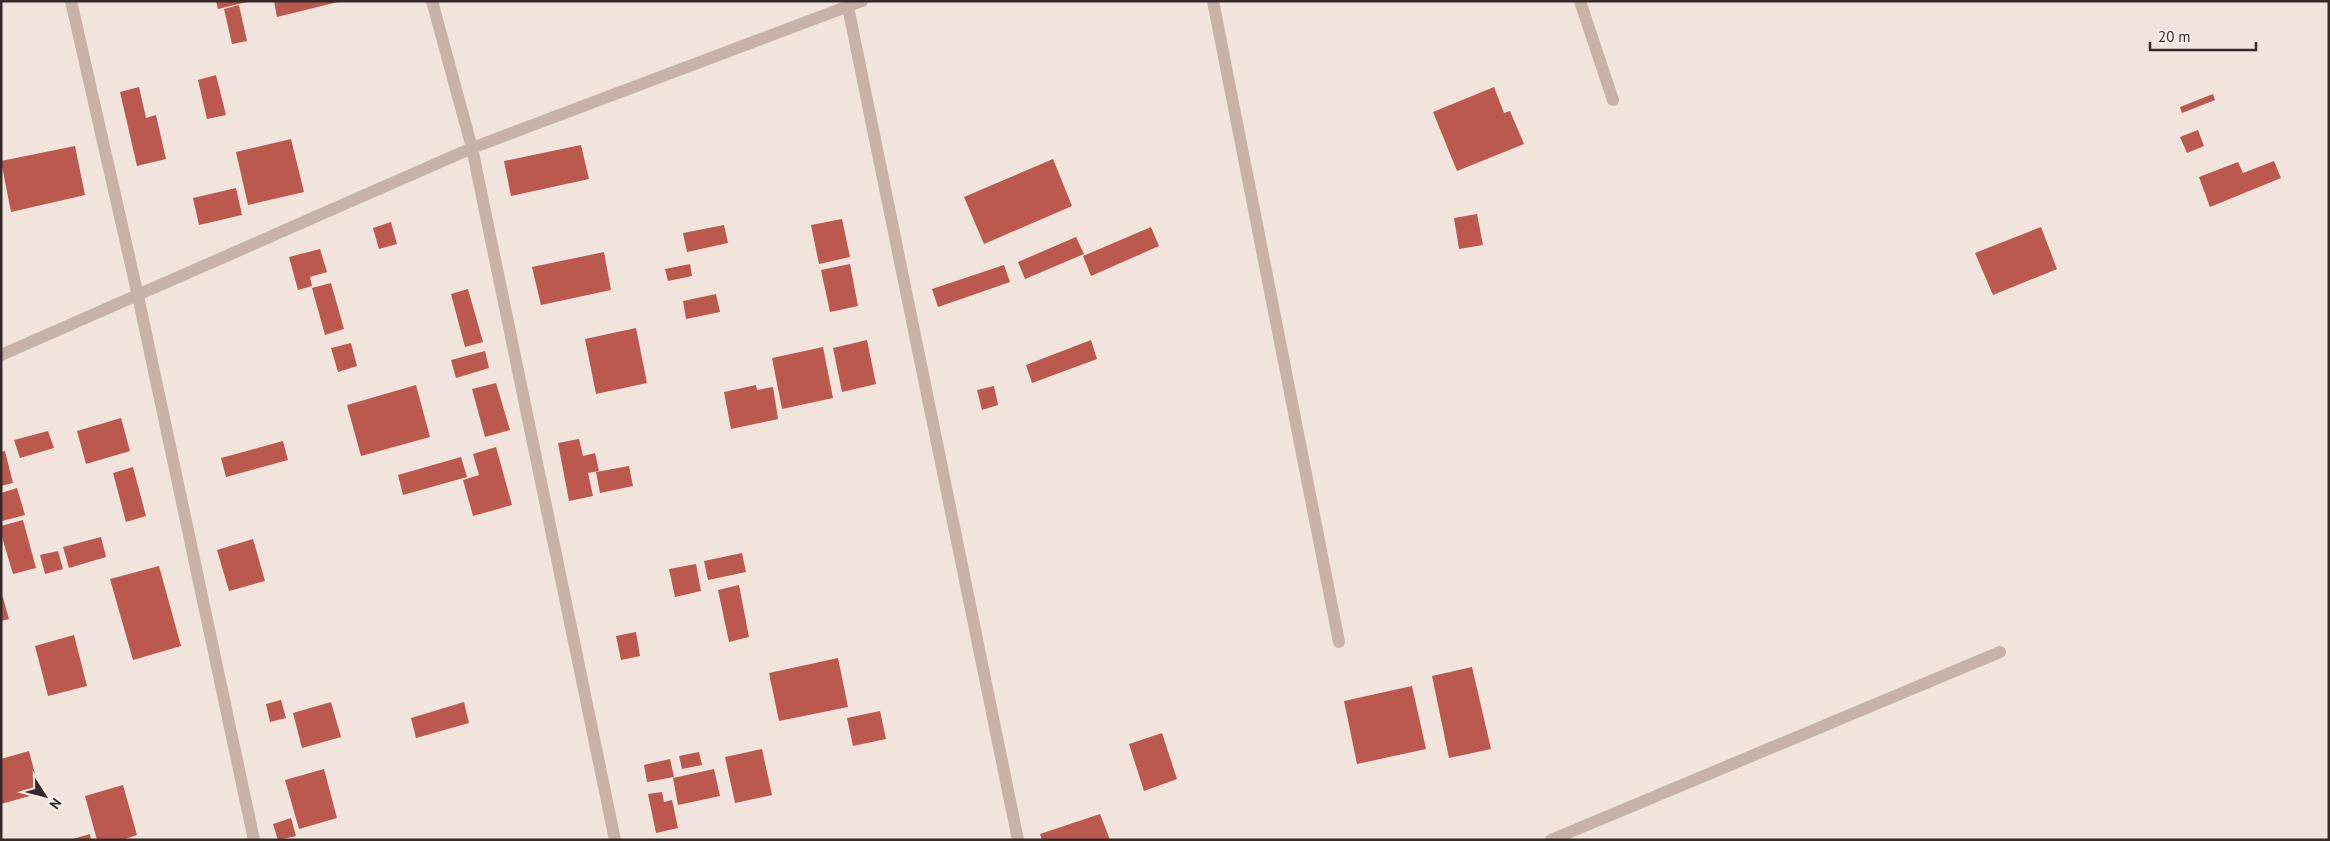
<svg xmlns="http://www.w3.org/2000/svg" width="2330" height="841" viewBox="0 0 2330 841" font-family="'PT Sans',sans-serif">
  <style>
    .building { fill: #bc594e }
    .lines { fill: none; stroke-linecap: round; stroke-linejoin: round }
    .minor { stroke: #c7b2a9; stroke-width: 12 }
  </style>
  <rect width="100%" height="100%" fill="#f0e4dc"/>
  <path class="building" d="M216 1H247V2L218 9Z
    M274 1H338V2L277 17Z
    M239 5 247 41 232 44 224 9Z
    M216 75 226 115 207 119 198 80Z
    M139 87 146 118 156 115 166 159 137 166 120 92Z
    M1494 87 1504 113 1510 111 1524 144 1457 171 1433 112Z
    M2213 94 2215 100 2182 113 2180 107Z
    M2198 130 2204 146 2187 153 2180 137Z
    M291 139 304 192 248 205 236 152Z
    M581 145 589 179 511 196 504 161Z
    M75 146 85 195 11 212 1 161Z
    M1053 159 1072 206 984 244 964 197Z
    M2274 161 2281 178 2210 207 2199 177 2238 162 2243 173Z
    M236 188 242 215 199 225 193 198Z
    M1477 214 1483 245 1459 249 1454 218Z
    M842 219 850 257 819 264 811 225Z
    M391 222 397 244 379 249 373 228Z
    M724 225 728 243 687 252 683 233Z
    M1151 227 1159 246 1091 276 1083 256Z
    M2041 227 2057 269 1993 295 1975 253Z
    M1076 237 1084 254 1025 279 1018 262Z
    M320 249 327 272 310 277 312 286 298 290 289 257Z
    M604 252 611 290 541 305 532 267Z
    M690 264 692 276 668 281 665 269Z
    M850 264 858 306 830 312 821 270Z
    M1004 265 1010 282 938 307 932 289Z
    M331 283 344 329 325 335 312 288Z
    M468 289 483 342 465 347 451 294Z
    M716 294 720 312 686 319 683 301Z
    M636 328 647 383 596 394 585 339Z
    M867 340 876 384 842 392 833 348Z
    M1091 340 1097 359 1032 383 1026 365Z
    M351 343 357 366 338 372 331 348Z
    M823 347 833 398 782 409 772 358Z
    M485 351 489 368 456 378 451 360Z
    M496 383 510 430 485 437 472 389Z
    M416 385 430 437 361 456 347 405Z
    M756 385 757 390 773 387 778 419 731 429 724 392Z
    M994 386 998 405 982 410 977 390Z
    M121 418 130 451 86 464 77 431Z
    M48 431 54 448 20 458 14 440Z
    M579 439 583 456 595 453 599 471 588 473 593 496 569 501 558 443Z
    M283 441 288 460 226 477 221 458Z
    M496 447 512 505 473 516 463 480 479 475 473 454Z
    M5 451 13 483 1 486V452Z
    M461 457 467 477 403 495 398 475Z
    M629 466 633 486 600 493 596 472Z
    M133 467 146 516 126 522 113 473Z
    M17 488 25 515 2 521 1 493Z
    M23 520 36 568 13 574 1 534V526Z
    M101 537 106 557 69 568 63 547Z
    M253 539 265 581 229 591 217 550Z
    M58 551 63 569 45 574 40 555Z
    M742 553 746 572 708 580 704 561Z
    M696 564 701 591 675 597 669 569Z
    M159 566 181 646 133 660 110 579Z
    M739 585 749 637 729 642 718 590Z
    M1 591 9 619 1 621Z
    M636 632 640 656 621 660 616 636Z
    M74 635 87 686 48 696 35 646Z
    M838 658 848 707 779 721 769 673Z
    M1472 667 1491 749 1449 758 1432 676Z
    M1412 686 1426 749 1357 764 1344 701Z
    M281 700 286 718 270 722 266 704Z
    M331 702 341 737 302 748 293 713Z
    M464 702 469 723 416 738 411 718Z
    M880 711 886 739 853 746 847 718Z
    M1162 733 1177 779 1144 791 1129 744Z
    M762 749 772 795 735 803 725 757Z
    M29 751 40 793 1 804V759Z
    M699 752 702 765 682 769 679 756Z
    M670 759 674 777 647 782 644 765Z
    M324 769 337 818 299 829 285 780Z
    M714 769 720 796 678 805 673 778Z
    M123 785 137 835 122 840H97L85 796Z
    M662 792 664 802 672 800 678 828 656 833 648 794Z
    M1100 814 1110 840H1042L1040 834Z
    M291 818 296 836 278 840 273 824Z
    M90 834 91 840H73V839Z"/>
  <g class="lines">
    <path class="minor" d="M71 1 138 296 254 840
      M432 1 472 148 615 840
      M1213 1 1339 642
      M1580 1 1613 100
      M848 7 1018 840
      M1 355 472 148 862 1
      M1551 840 2000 652"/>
  </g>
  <rect width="2330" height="841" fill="none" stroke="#352a28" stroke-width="5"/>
  <g transform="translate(45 796) rotate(126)" stroke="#f8eee8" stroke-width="4" paint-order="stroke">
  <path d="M0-4L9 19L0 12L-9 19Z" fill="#352a28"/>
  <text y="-8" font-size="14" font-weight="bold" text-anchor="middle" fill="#352a28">N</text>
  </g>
  <path d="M2150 42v8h106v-8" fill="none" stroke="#352a28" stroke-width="2.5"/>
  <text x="2158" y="42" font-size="15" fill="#352a28" stroke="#f8eee8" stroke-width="4" paint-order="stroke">20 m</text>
</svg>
